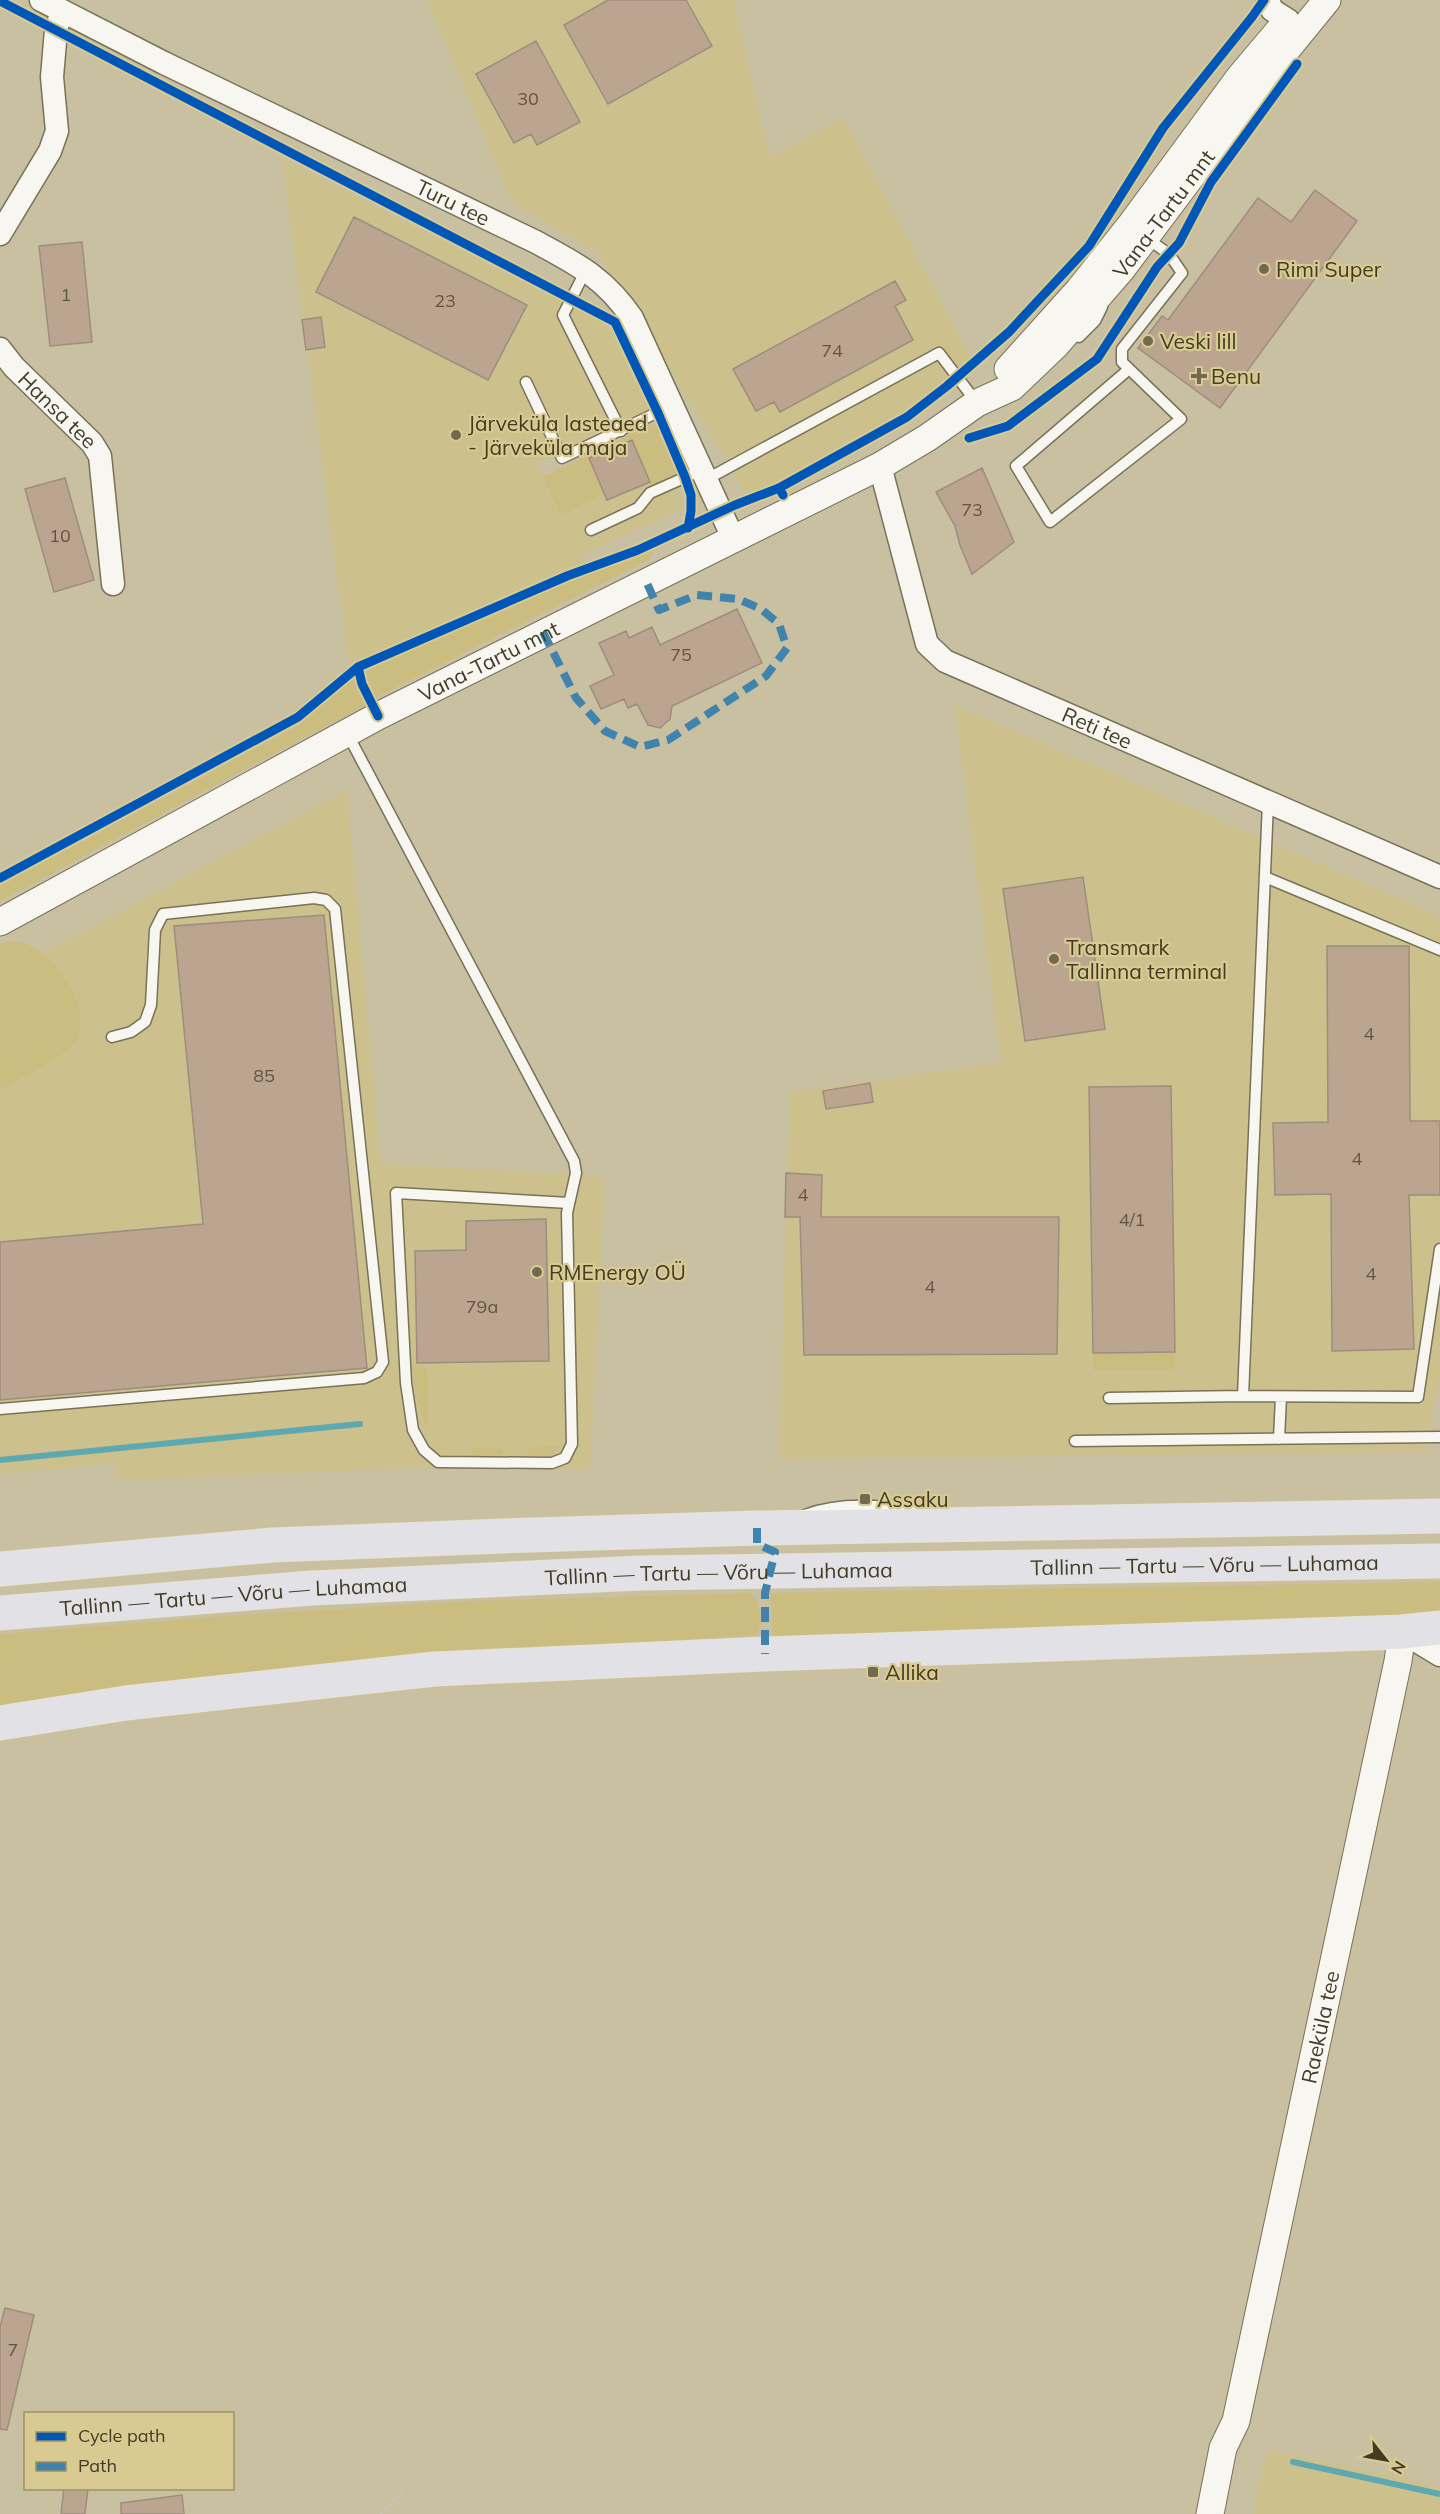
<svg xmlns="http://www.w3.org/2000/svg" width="1440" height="2514" viewBox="0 0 1440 2514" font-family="Mulish,sans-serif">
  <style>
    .built { fill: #ccc08d }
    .green { fill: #cbbc80 }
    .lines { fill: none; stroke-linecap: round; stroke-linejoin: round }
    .stream { stroke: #5ea8af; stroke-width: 6 }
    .building { fill: #bba591; stroke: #9c8e7d; stroke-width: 1.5 }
    .service-casing { stroke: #797258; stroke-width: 13 }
    .minor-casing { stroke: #797258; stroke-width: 25 }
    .tertiary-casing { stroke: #797258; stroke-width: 29 }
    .trunk-casing { stroke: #e6e3d4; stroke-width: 35 }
    .path { stroke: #c9c6bd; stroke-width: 4; stroke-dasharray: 1.5 4.5; stroke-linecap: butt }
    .service { stroke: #f7f6f1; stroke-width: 10 }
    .minor { stroke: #f7f6f1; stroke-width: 22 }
    .tertiary { stroke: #f7f6f1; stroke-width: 27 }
    .trunk { stroke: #e2e2e6; stroke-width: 33 }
    .quiet { stroke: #4083ac; stroke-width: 8; stroke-dasharray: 15 8; stroke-linecap: butt }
    .cycleway-casing { stroke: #d8ca90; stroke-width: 13 }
    .cycleway { stroke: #0057b8; stroke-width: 9 }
    .poi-dot { fill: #716a50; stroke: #d8ca90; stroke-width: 2 }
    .labels { text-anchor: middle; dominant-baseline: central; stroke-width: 4.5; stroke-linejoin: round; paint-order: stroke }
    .number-label { font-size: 18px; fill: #605640 }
    .street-label { font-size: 21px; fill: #423c25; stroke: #d8ca90 }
    .poi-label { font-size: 21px; fill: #423c25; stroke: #d8ca90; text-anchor: start }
  </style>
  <rect width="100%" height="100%" fill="#c8c0a0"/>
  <path class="built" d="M428 0H733L770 158 843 117 971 358 927 395 875 431 749 498 598 252 512 203Z
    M282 159 615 329 651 407 537 463 544 479 651 432 683 504 678 511 580 555 583 562 349 665Z
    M955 705 1440 916V1376L1425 1452 779 1459 790 1092 1001 1063Z
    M347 790 381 1164 605 1176 590 1469 410 1468 117 1480 115 1463 0 1474V976Z
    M1267 2449 1440 2486V2514H1253Z"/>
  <path class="green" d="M655 423 677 475 652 486 632 440 589 458 604 493 561 516 543 477Z
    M654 550 650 559 375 698 365 675 370 669 533 595Z
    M355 677 367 704 0 901V886L297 726 340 686Z
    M8 941C17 942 27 943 35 948 61 965 95 1012 74 1043 64 1058 18 1079 0 1090V944Z
    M1175 1352V1369L1093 1370V1353Z
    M412 1367 427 1368 428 1423 425 1424 412 1379Z
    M560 1446 550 1457 528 1455 527 1448Z
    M472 1448 503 1449V1453L498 1457 474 1456 471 1453Z
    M1440 1582V1614L1199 1627 773 1638 770 1593Z
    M750 1593C762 1604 762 1621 757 1635L317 1664 0 1709V1634L240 1615 469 1601Z"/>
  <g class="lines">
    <path class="stream" d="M0 1460 360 1424
      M1293 2462 1440 2494"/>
  </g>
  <path class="building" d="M608 0H686L712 46 608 104 564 25Z
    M536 41 580 122 537 145 531 134 514 143 476 74Z
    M1315 190 1357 221 1220 408 1138 348 1162 316 1168 320 1258 198 1291 222Z
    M354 217 527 305 488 380 316 292Z
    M82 242 92 342 50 346 39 246Z
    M895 281 906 300 895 306 913 340 780 412 774 402 756 411 733 369Z
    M321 317 325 347 306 350 302 320Z
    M632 440 650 482 607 500 589 458Z
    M982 468 1014 542 972 574 960 545 955 526 936 492Z
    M65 478 94 580 54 592 25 489Z
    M737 609 762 663 672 706 670 719 660 728 648 725 637 704 628 708 624 699 601 709 590 686 614 675 599 643 626 631 629 638 652 627 660 645Z
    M1083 877 1105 1029 1025 1041 1003 889Z
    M324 915 367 1368 0 1400V1242L203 1224 174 926Z
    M1327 946H1409L1410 1121H1440V1195H1409L1414 1349 1332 1351 1331 1194 1275 1195 1273 1123 1328 1122Z
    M870 1083 873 1102 826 1109 823 1091Z
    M1171 1086 1175 1352 1093 1353 1089 1087Z
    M786 1173 822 1175 821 1217H1059L1057 1354 804 1355 800 1217H785Z
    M546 1219 549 1361 417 1363 415 1251 466 1250V1221Z
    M5 2308 34 2315 7 2430 0 2429V2327Z
    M64 2488H88L85 2514H61Z
    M182 2495 184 2514H121V2503Z"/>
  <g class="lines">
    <g class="service-casing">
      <path id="service" d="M586 270 563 315 621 431
        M1079 337 1095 321 1102 307
        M1128 370 1016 466 1050 522 1181 419 1122 362V349L1182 273 1169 254 1145 237
        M526 382 562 458 673 405
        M707 479 939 353 977 403
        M591 530 638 508 650 493 702 470
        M347 733 574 1161 576 1173 567 1213 572 1444 565 1458 552 1463 438 1462 424 1450 413 1430 406 1383 396 1193 569 1203
        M1268 802 1243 1396 1418 1397 1440 1249
        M1265 877 1440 950
        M1109 1398 1243 1396
        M0 1409 364 1378 377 1372 383 1362 335 909 326 900 314 898 163 914 155 930 151 1005 145 1022 131 1032 112 1037
        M1279 1439 1281 1397
        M1075 1441 1440 1437
        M805 1515C838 1502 882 1505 917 1511"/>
    </g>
    <g class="minor-casing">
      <g id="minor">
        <path id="s1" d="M41 0 164 63 536 242C577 264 605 278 632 318L733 538"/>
        <path d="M1268 0 1272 10 1288 20"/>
        <path d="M0 234 50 151 57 131 52 77 56 30 62 11"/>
        <path id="s2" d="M0 349 14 367 92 443 100 456 113 584"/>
        <path id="s3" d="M880 466 927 644 945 661 1440 877"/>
        <path d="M1402 1632 1440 1655"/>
      </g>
    </g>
    <g class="tertiary-casing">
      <g id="tertiary">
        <path d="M1008 369 1079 290 1130 226 1239 78 1282 27"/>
        <path id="s4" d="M0 922 378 716 880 466 927 438 977 403 1012 387 1056 345 1121 270 1283 54 1327 0"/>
        <path id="s5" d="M1210 2514 1223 2448 1236 2421 1398 1661 1402 1632"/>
      </g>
    </g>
    <g class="trunk-casing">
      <g id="trunk">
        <path d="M0 1569 273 1545 503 1536 757 1528 1440 1516"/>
        <path id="s6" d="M0 1613 312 1588 641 1573 1440 1561"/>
        <path d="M0 1723 126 1703 435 1669 765 1654 1402 1632 1440 1628"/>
      </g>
    </g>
    <path class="path" d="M0 1 24 14
      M230 121 559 292
      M584 306 601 315
      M688 528 691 502
      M381 2514 403 2490"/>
    <use href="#service" class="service"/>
    <use href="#minor" class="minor"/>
    <use href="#tertiary" class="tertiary"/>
    <use href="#trunk" class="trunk"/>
    <path class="quiet" d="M543 632 576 698 605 731 640 747 668 740 766 676 787 648 779 624 761 609 738 599 697 595 659 610 646 581
      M757 1528V1544L775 1552 765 1593V1654"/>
    <g class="cycleway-casing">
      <path id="cycleway" d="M0 1 615 322 658 413 685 477 691 495V511L688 528
        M969 438 1008 426 1097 359 1157 267 1179 243 1211 182 1297 64
        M783 495 779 488 907 417 947 386 1009 332 1089 246 1163 128 1252 17 1264 0
        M378 716 362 684 358 667 567 576 638 550 735 505 779 488
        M0 878 298 717 358 667"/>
    </g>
    <use href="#cycleway" class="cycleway"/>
  </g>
  <g class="poi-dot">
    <circle cx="1264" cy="269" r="6"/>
    <circle cx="1148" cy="341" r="6"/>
    <path d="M1196 367h6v6h6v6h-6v6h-6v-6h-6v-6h6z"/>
    <circle cx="456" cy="435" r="6"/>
    <circle cx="1054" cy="959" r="6"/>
    <circle cx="537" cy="1272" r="6"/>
    <rect x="859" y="1493" width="12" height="12" rx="3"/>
    <rect x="867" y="1666" width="12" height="12" rx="3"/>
  </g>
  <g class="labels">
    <g class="number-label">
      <text x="528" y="98">30</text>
      <text x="66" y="294">1</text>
      <text x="445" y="300">23</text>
      <text x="832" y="350">74</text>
      <text x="972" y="509">73</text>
      <text x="60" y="535">10</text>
      <text x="681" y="654">75</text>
      <text x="1369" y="1033">4</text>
      <text x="264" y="1075">85</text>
      <text x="1357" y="1158">4</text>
      <text x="803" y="1194">4</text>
      <text x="1132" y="1219">4/1</text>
      <text x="1371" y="1273">4</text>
      <text x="930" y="1286">4</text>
      <text x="482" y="1306">79a</text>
      <text x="13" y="2349">7</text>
    </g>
    <g class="street-label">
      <text stroke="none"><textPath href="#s1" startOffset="459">Turu tee</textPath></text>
      <text stroke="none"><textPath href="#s4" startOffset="1376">Vana-Tartu mnt</textPath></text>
      <text stroke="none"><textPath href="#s2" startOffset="84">Hansa tee</textPath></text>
      <text stroke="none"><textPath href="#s4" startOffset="554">Vana-Tartu mnt</textPath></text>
      <text stroke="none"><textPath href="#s3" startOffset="375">Reti tee</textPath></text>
      <text stroke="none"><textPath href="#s6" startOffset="1206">Tallinn — Tartu — Võru — Luhamaa</textPath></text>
      <text stroke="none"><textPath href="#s6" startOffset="720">Tallinn — Tartu — Võru — Luhamaa</textPath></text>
      <text stroke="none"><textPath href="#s6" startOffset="234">Tallinn — Tartu — Võru — Luhamaa</textPath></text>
      <text stroke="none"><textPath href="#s5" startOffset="500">Raeküla tee</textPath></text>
    </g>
    <g class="poi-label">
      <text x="1276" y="269">Rimi Super</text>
      <text x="1160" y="341">Veski lill</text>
      <text x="1211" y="376">Benu</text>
      <text x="468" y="423">Järveküla lasteaed<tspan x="468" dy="24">- Järveküla maja</tspan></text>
      <text x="1066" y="947">Transmark<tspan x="1066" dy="24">Tallinna terminal</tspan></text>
      <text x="549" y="1272">RMEnergy OÜ</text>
      <text x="877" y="1499">Assaku</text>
      <text x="885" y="1672">Allika</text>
    </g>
  </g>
  <rect x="24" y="2412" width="210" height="78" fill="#d8ca90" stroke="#9c9165" stroke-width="1.5"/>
  <rect x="36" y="2432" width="30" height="9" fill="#0057b8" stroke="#9c9165" stroke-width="1.5"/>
  <text x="78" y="2442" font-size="18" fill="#423c25">Cycle path</text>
  <rect x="36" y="2462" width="30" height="9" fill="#4083ac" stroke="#9c9165" stroke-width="1.5"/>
  <text x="78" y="2472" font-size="18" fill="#423c25">Path</text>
  <g transform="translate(1386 2460) rotate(121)" stroke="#d8ca90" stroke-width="4.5" paint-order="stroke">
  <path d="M0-4.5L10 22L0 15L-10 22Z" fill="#423c25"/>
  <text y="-9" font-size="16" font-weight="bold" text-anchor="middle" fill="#423c25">N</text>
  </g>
</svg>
